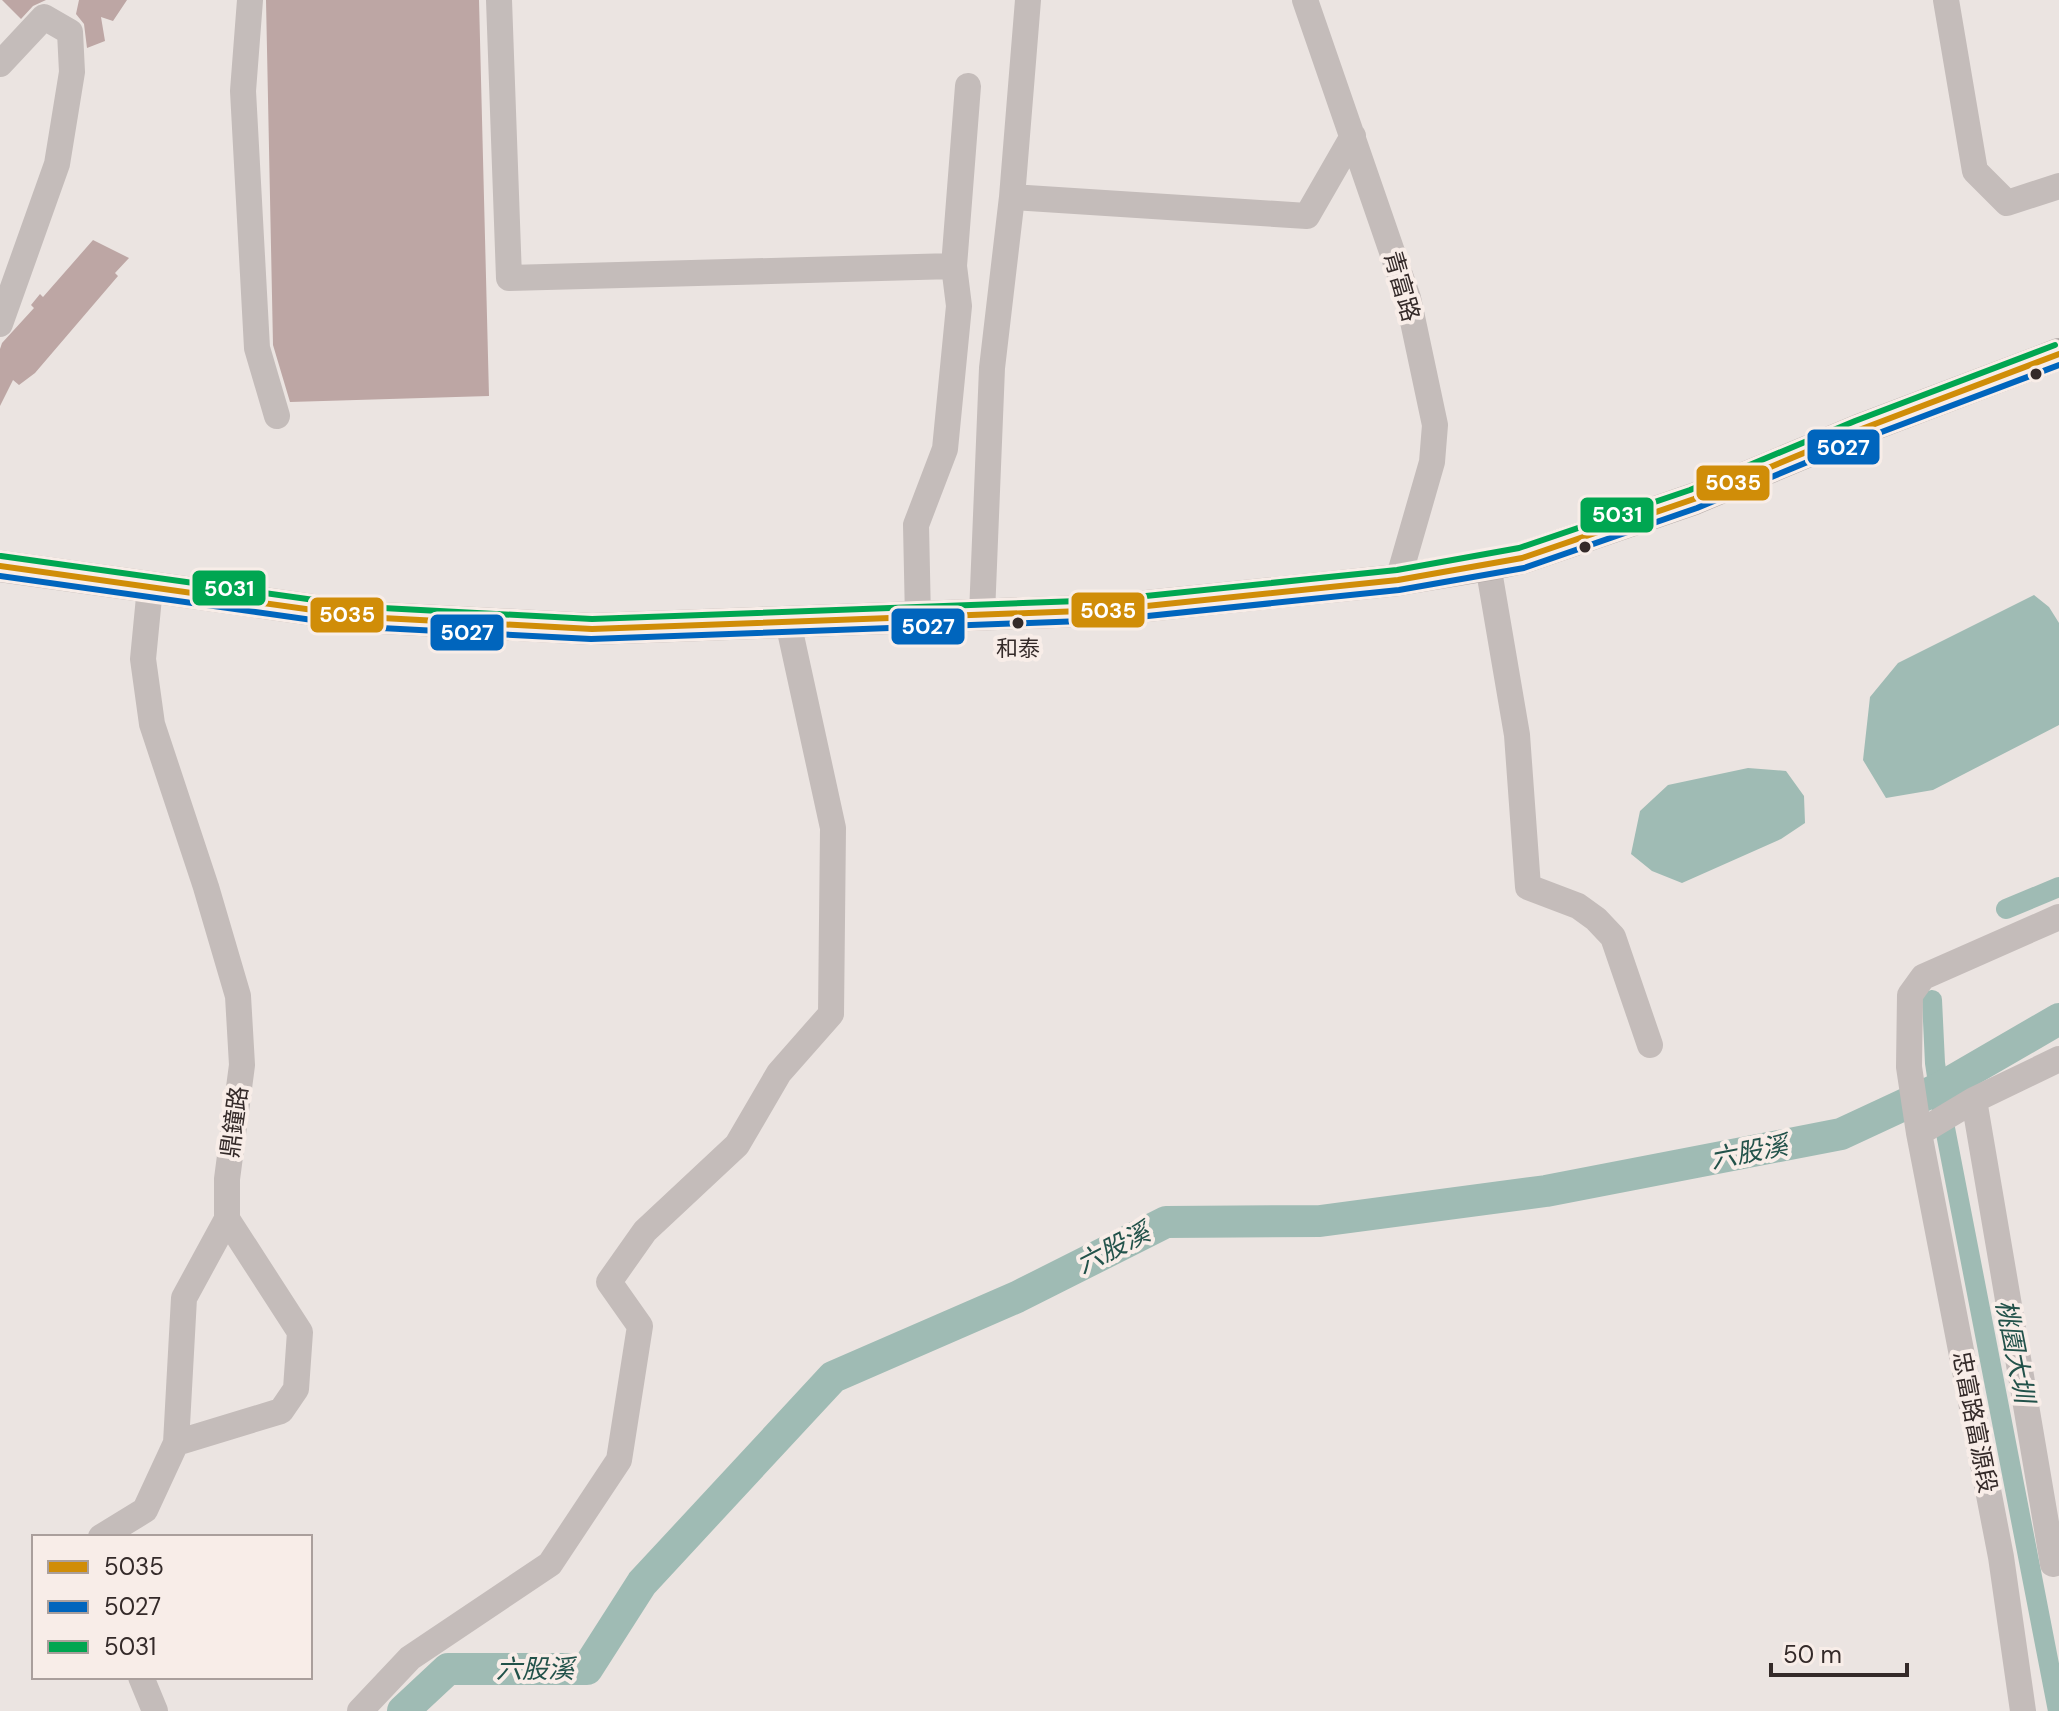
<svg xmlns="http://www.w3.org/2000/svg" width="2059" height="1711" viewBox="0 0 2059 1711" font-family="'DM Sans','Noto Sans TC',sans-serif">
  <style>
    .water { fill: #9fbbb4 }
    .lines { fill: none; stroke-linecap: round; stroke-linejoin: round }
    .canal { stroke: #9fbbb4; stroke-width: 20 }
    .river { stroke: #9fbbb4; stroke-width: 32 }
    .building { fill: #bda6a4 }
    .minor { stroke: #c4bcba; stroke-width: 26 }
    .major { stroke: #b3aba9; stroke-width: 32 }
    .bus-1-casing { stroke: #f8ede8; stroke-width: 12 }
    .bus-2-casing { stroke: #f8ede8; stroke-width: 12 }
    .bus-3-casing { stroke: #f8ede8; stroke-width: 12 }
    .bus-1 { stroke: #d08d08; stroke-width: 6 }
    .bus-2 { stroke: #0065bd; stroke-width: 6 }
    .bus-3 { stroke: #00a651; stroke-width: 6 }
    .bus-dot { fill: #342a29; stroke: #f8ede8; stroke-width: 3 }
    .labels { text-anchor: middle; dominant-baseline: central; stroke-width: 8; stroke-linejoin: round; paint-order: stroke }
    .bus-label { font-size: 22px; fill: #342a29; stroke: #f8ede8 }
    .street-label { font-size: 24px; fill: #342a29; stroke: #f8ede8 }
    .water-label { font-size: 26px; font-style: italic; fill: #22524a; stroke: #f8ede8 }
    .line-badge { stroke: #f8ede8; stroke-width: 3 }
    .badge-label { font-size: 22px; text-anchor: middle; font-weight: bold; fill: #fff }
  </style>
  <rect width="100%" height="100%" fill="#ebe4e1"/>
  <path class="water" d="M2034 595 2049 607 2059 623V725L1933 790 1886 798 1863 760 1870 697 1898 663Z
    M1748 768 1786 771 1804 796 1805 823 1781 839 1682 883 1652 871 1631 854 1640 811 1668 785Z"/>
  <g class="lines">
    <path class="canal" d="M2006 909 2059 887
      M1932 1000 1935 1063 1944 1123 2058 1711"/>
    <path class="river" d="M403 1711 448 1669H587L642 1583 833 1377 1017 1297 1166 1222 1320 1221 1546 1191 1841 1134 1940 1088 2059 1019"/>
  </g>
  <path class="building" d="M2 0H46L33 6 21 19Z
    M79 0H127L113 21 101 17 105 41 87 48 84 24 76 14Z
    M266 0H479L489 396 290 402 273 345Z
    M93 240 129 258 115 273 118 276 35 373 19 385 13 380 0 406V349L2 343 34 308 31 305 40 294 43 297Z"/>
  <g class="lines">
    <path class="minor" d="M250 0 243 91 257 348 277 416
      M499 0 509 278 954 266 959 306 945 449 916 525 918 619
      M1305 0 1408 298 1435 425 1432 462 1398 580
      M1946 0 1975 171 2007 203 2059 186
      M0 64 44 17 70 32 72 72 57 164 0 324
      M1012 197 1307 216 1353 136
      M954 266 968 86
      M1488 565 1517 735 1528 887 1578 906 1596 919 1613 937 1650 1045
      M982 614 992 368 1012 197 1028 0
      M1974 1100 2053 1564 2059 1562
      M1919 1133 1974 1100 2059 1059
      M176 1443 184 1298 227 1219
      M101 1537 145 1510 176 1443 281 1411 296 1389 300 1332 227 1219V1179L242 1065 238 996 206 887 152 724 143 659 150 587
      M141 1677 155 1711
      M360 1711 410 1658 550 1564 619 1460 640 1326 609 1282 645 1231 737 1145 779 1073 831 1014 833 828 788 622
      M2023 1711 2001 1557 1919 1133 1909 1067 1910 995 1923 977 2059 917"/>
    <path class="major" d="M0 566 363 617 592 629 1108 610 1398 580 1488 565 1522 558 1694 499 1859 430 2059 354"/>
    <g class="bus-1-casing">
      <path id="bus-1" d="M0 566 363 617 592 629 1108 610 1398 580 1522 558 1694 499 1859 430 2059 354"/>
    </g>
    <g class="bus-2-casing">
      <path id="bus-2" d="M0 576 362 627 591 639 1109 620 1399 590 1524 568 1697 508 1863 439 2059 365"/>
    </g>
    <g class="bus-3-casing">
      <path id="bus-3" d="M1 556 364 607 592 619 1107 600 1397 570 1519 548 1690 490 1855 421 2055 345"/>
    </g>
    <use href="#bus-1" class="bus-1"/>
    <use href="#bus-2" class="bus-2"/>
    <use href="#bus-3" class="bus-3"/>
  </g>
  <g class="bus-dot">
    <circle cx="2036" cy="374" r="7"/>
    <circle cx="1585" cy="547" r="7"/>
    <circle cx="1018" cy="623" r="7"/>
  </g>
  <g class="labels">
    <g class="bus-label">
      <text x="1018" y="648">和泰</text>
    </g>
    <g class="street-label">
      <text transform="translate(1402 286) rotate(74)">青富路</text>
      <text transform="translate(234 1122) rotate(-82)">鼎鐘路</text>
      <text transform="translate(1975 1422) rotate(79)">忠富路富源段</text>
    </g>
    <g class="water-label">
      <text transform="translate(1749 1152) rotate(-11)">六股溪</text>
      <text transform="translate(1113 1248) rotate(-27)">六股溪</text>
      <text transform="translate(2015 1351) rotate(79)">桃園大圳</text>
      <text x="535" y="1669">六股溪</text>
    </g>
  </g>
  <g class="line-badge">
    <rect x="1806" y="428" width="75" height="38" rx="8" fill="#0065bd"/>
    <rect x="1695" y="464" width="76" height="38" rx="8" fill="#d08d08"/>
    <rect x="1579" y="496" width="76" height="38" rx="8" fill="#00a651"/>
    <rect x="191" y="569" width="76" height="38" rx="8" fill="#00a651"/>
    <rect x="1070" y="591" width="76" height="38" rx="8" fill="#d08d08"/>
    <rect x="309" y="596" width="76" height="38" rx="8" fill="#d08d08"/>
    <rect x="890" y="607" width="76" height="39" rx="8" fill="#0065bd"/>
    <rect x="429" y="613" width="76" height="39" rx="8" fill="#0065bd"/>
  </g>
  <g class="badge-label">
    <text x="1843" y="455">5027</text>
    <text x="1733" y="490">5035</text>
    <text x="1617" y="522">5031</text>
    <text x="229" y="596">5031</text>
    <text x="1108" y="618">5035</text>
    <text x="347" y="622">5035</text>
    <text x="928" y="634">5027</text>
    <text x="467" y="640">5027</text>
  </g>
  <rect x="32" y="1535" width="280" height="144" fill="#f8ede8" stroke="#aa9f9c" stroke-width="2"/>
  <rect x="48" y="1561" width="40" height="12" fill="#d08d08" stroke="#aa9f9c" stroke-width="2"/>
  <text x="104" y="1575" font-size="24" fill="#342a29">5035</text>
  <rect x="48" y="1601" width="40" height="12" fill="#0065bd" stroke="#aa9f9c" stroke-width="2"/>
  <text x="104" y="1615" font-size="24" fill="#342a29">5027</text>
  <rect x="48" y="1641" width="40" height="12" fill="#00a651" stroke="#aa9f9c" stroke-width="2"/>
  <text x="104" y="1655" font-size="24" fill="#342a29">5031</text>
  <path d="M1771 1663v12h136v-12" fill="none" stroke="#342a29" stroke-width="4"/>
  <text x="1783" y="1663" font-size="24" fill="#342a29" stroke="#f8ede8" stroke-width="6" paint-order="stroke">50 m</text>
</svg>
